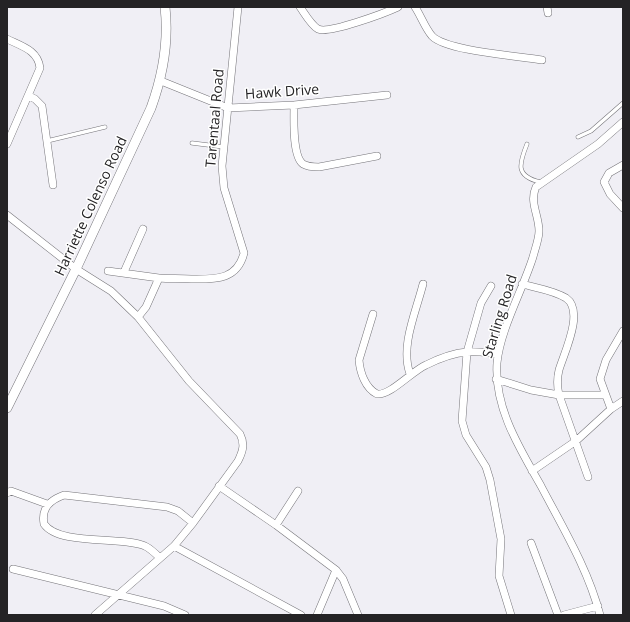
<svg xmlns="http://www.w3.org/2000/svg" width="630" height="622" viewBox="0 0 630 622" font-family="'Open Sans',sans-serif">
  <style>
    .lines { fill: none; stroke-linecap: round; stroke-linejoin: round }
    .lane-casing { stroke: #757479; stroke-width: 4.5 }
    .street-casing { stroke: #757479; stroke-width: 8 }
    .secondary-casing { stroke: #757479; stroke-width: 10 }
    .lane { stroke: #fff; stroke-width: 3.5 }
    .street { stroke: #fff; stroke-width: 7 }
    .secondary { stroke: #fff; stroke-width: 9 }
    .labels { text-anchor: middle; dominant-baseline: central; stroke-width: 3; stroke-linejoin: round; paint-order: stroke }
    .street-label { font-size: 14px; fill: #242325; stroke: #fff }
  </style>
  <rect width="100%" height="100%" fill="#f0eff5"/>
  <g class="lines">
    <g class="lane-casing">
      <path id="lane" d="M578 137 591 131 623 103
        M47 141 105 127
        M192 143 224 147
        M527 144C519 164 515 176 540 182"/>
    </g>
    <g class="street-casing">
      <path id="street" d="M300 7C305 14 311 25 318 29 329 34 385 13 398 7
        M415 7C421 16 425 28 432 36 446 51 519 56 542 60
        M547 7 548 13
        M7 39C21 46 38 50 40 68L7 144
        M161 81 228 108 294 105 387 95
        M29 96 35 99 42 106 53 185
        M294 105C294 118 292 156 303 164 308 167 314 167 319 167L377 156
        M623 165 609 173 604 182 610 194 623 208
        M7 215 76 269 111 291 138 317 189 381 240 434C245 444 243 451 238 461L193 523 174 546 95 615
        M108 271 159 278
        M124 272 143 229
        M522 284C536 288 553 290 566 298 585 311 564 353 559 370 557 378 557 386 559 395L588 477
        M491 286 481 303 467 352 462 421 466 435 486 467 490 480 501 539 499 576 511 615
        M373 314 359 360C360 372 365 388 377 394 390 396 412 371 426 365 438 359 454 353 467 352 477 351 488 353 498 354
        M138 317 146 307 159 278C170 279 180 278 191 279 214 279 237 281 244 253L224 188 222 166 238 7
        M410 374C400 346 416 312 423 284
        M496 379 531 390 559 395H605
        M611 409 600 379 606 360 623 331
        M532 471 576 441 611 409 623 401
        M219 486 276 525 336 570 343 579 358 615
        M7 493 11 491 47 504
        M276 525 298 491
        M531 543 558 615
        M174 546 301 615
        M160 558C155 553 151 549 145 546 122 536 59 546 44 524 41 508 50 500 64 495L167 507 178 511 193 523
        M13 569 164 606 185 615
        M317 615 336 570
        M564 615 598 606
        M600 615C588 569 563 528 541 486 520 449 494 408 497 363 500 330 523 289 533 257 535 249 539 239 539 231 539 215 529 202 536 187L598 144 623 122"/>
    </g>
    <g class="secondary-casing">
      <path id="secondary" d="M7 408 76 269 151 108C163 75 169 42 165 7"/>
    </g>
    <use href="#lane" class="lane"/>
    <use href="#street" class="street"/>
    <use href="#secondary" class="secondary"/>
  </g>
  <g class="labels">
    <g class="street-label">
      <text transform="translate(282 91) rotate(-4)">Hawk Drive</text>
      <text transform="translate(214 118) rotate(-85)">Tarentaal Road</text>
      <text transform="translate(90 206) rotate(-65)">Harriette Colenso Road</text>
      <text transform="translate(499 316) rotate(-73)">Starling Road</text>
    </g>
  </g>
  <rect width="630" height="622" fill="none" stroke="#242325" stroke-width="16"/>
</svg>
